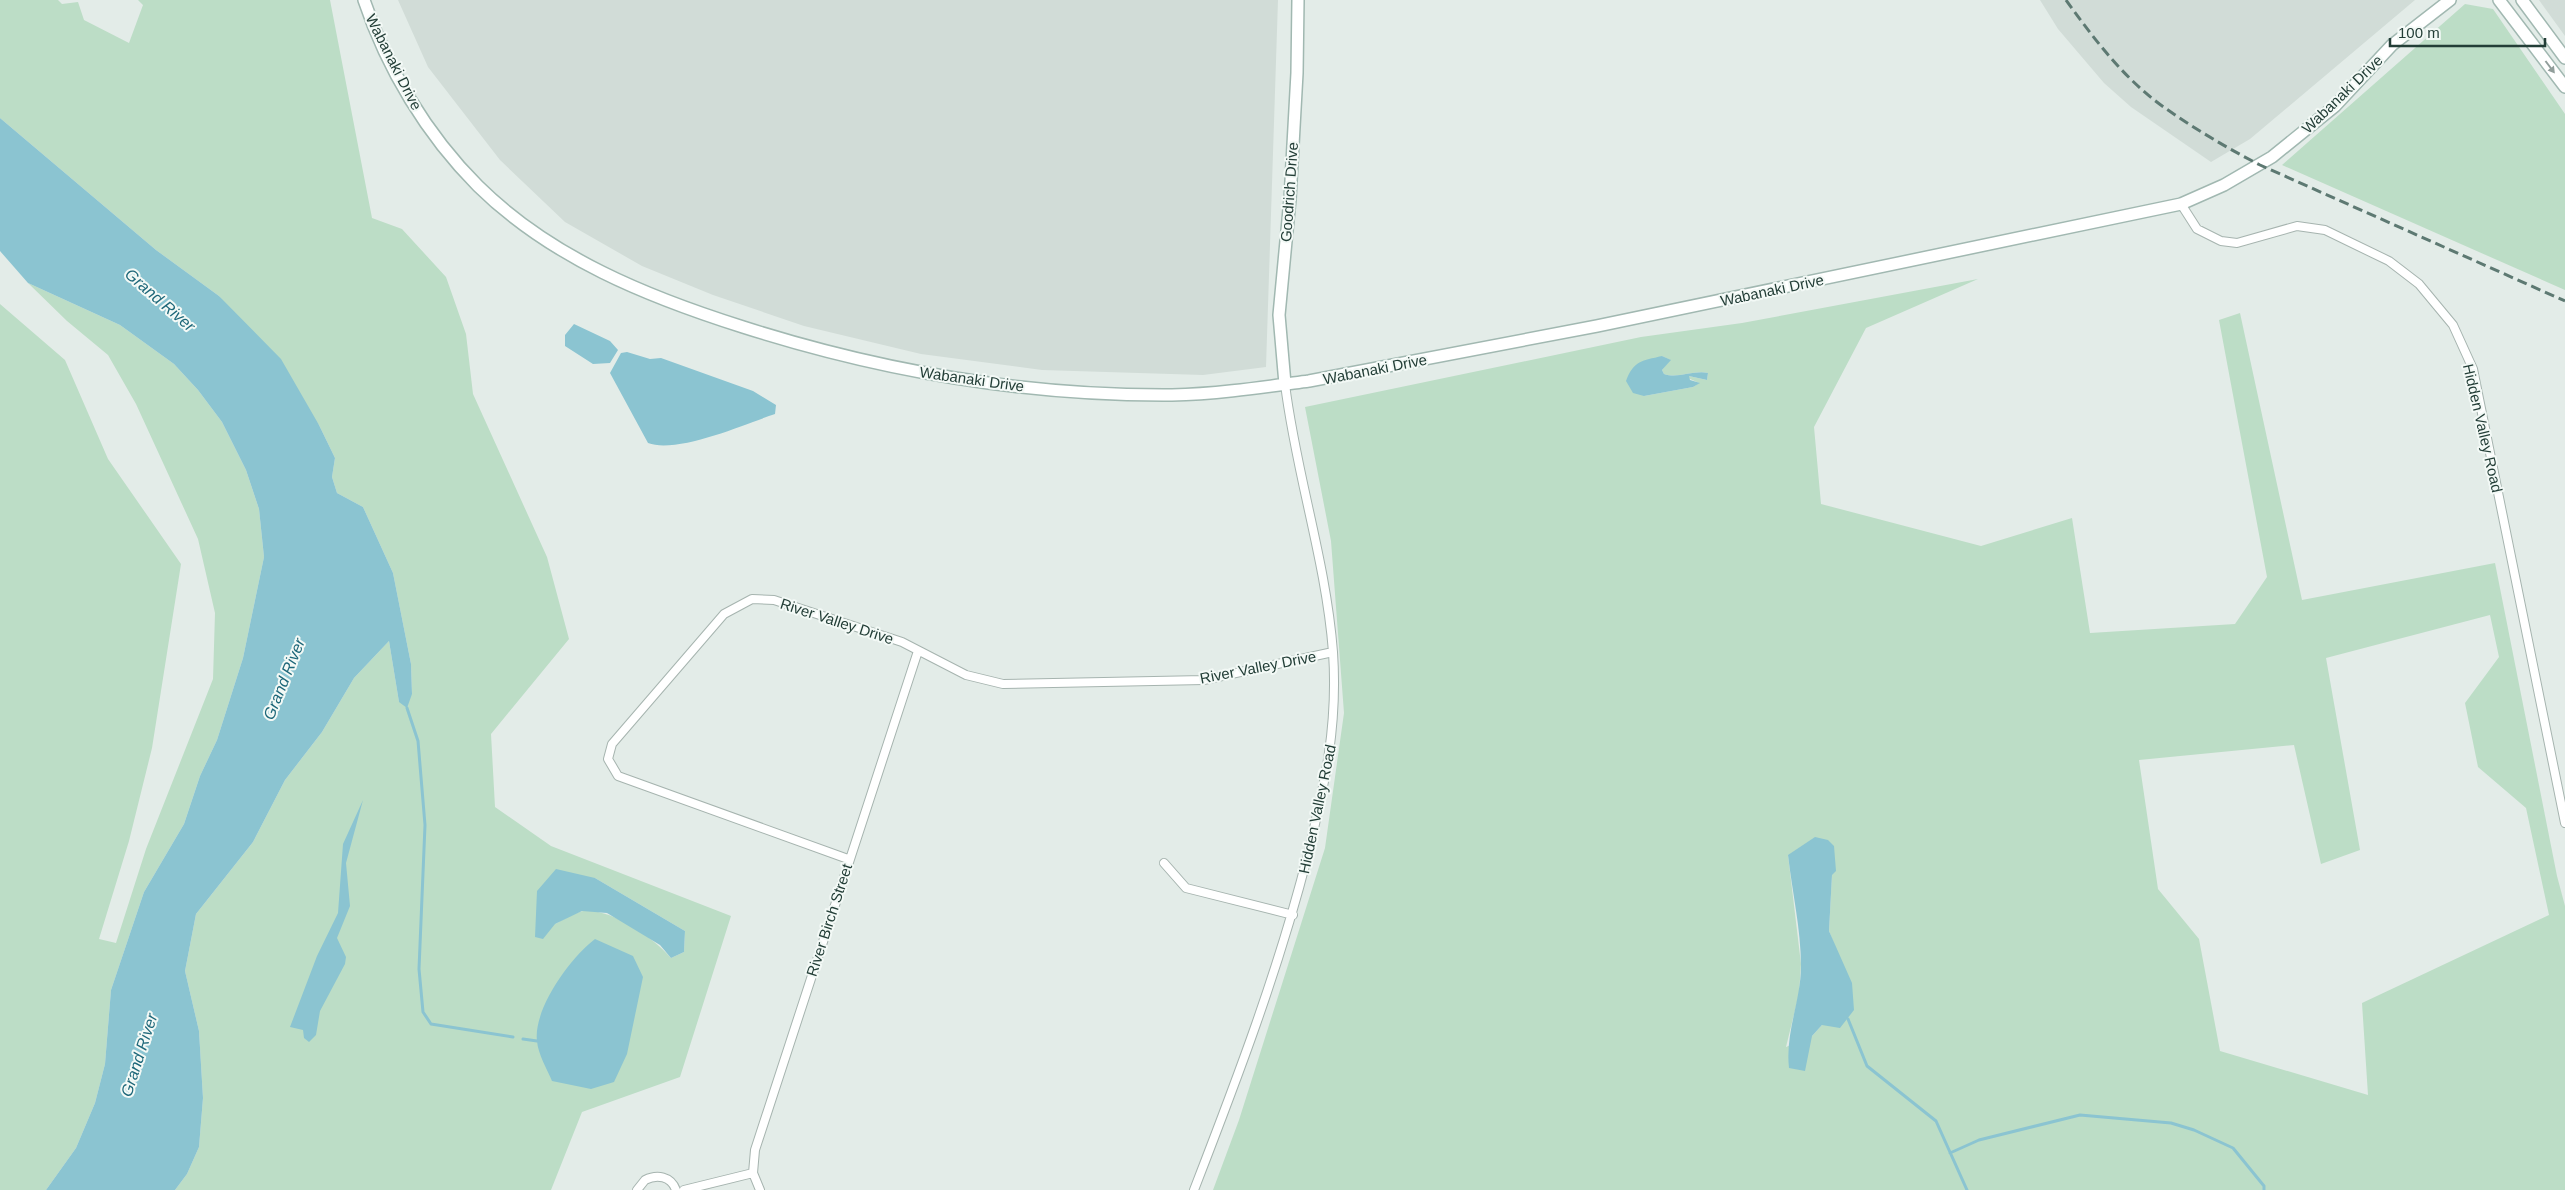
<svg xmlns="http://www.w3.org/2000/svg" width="2565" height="1190" viewBox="0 0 2565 1190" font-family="Helvetica,sans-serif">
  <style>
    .built { fill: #d1dcd7 }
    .green { fill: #bcddc6; fill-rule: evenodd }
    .water { fill: #8bc4d1 }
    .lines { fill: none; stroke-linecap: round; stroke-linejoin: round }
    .stream { stroke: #8bc4d1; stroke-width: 3 }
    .street-casing { stroke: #a6b4af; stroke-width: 10 }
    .secondary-casing { stroke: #a1b8b1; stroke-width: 14 }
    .street { stroke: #fff; stroke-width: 8 }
    .secondary { stroke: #fff; stroke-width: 11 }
    .rail { stroke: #5d7972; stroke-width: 3; stroke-dasharray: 10 5; stroke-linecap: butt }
    .oneway { fill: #919e9b }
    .labels { text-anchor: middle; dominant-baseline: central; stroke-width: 4; stroke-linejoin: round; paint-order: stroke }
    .street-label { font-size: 15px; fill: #233e37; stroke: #f3f9f6 }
    .water-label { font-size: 16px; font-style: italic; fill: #1d6779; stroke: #f3f9f6 }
  </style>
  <rect width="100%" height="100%" fill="#e3ece8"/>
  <path class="built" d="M398 0H1278L1266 367 1203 375 1042 370 921 354 804 326 713 295 642 266 565 222 500 160 428 67Z
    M2040 0H2415L2250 139 2211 162 2131 107 2104 83 2058 29Z
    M2539 0H2565V36Z"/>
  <path class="green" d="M0 0H58L62 4 78 2 84 20 129 43 143 5 138 0H330L372 218 402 229 446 277 466 334 473 394 547 557 569 639 491 734 495 807 551 846 731 916 680 1077 582 1112 551 1190H175L187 1174 199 1147 203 1098 199 1031 185 971 196 914 253 842 285 780 322 732 354 678 389 641 399 702 412 694 411 664 393 573 363 507 337 493 332 477 335 458 319 425 219 296 156 250 0 118ZM595 878 685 931 684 952 671 958C653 937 611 908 583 911 574 913 563 920 555 924Z
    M2465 4 2493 9 2565 114V290L2282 165Z
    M1978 279 1866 328 1814 427 1821 504 1981 546 2072 518 2090 633 2235 624 2267 577 2219 320 2240 313 2302 600 2495 563 2557 876 2565 906V1190H1213L1239 1120 1325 848 1344 713 1331 541 1305 407 1641 337 1742 323ZM1662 356 1670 360 1662 370 1664 374C1678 379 1693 370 1708 373L1707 380 1689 376 1688 378 1699 383 1693 387 1644 396ZM2490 615 2499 657 2465 703 2478 767 2526 808 2549 915 2362 1003 2368 1095 2220 1051 2199 939 2158 889 2139 760 2294 745 2321 864 2360 850 2326 658ZM1788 855 1832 874 1829 931 1838 954 1822 1025 1812 1036 1786 1047 1799 994 1801 964Z
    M28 283 120 325 174 364 198 390 222 422 246 470 259 509 264 557 243 658 217 740 200 776 184 824 144 892 111 990 105 1064 95 1103 76 1148 46 1190H0V304L65 360 108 459 181 564 152 748 129 841 99 939 116 943 146 849 213 679 215 613 198 539 136 404 108 355 67 321Z"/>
  <path class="water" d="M0 118 156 250 219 296 281 359 319 425 335 458 332 477 337 493 363 507 393 573 411 664 412 694 407 708 399 702 389 641 354 678 322 732 285 780 253 842 196 914 185 971 199 1031 203 1098 199 1147 187 1174 175 1190H46L76 1148 95 1103 105 1064 111 990 144 892 184 824 200 776 217 740 243 658 264 557 259 509 246 470 222 422 198 390 174 364 120 325 28 283 0 251Z
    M574 324 610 341 618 350 610 363 593 364 565 346V335Z
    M627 352 650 359 661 358 753 391 776 405 775 414C745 424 677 454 648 443L610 373 621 353Z
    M1662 356 1671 360 1662 370 1664 374C1678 379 1693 370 1708 373L1707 380 1689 376 1690 380 1700 383 1693 387 1644 396 1633 393 1626 381C1634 360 1642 361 1662 356Z
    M363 800 346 863 350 906 337 938 346 957 345 964 320 1011 316 1035 309 1042 304 1038 303 1030 290 1027 317 956 338 913 343 844Z
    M1815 837 1828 840 1834 846 1836 871 1832 875 1829 931 1852 983 1854 1010 1840 1028 1822 1025 1812 1036 1805 1071 1789 1068C1785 1032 1801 1001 1801 966 1801 929 1792 891 1788 855Z
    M556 869 595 878 685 931 684 952 671 958 660 945 607 913 582 911 555 924 543 939 535 937 537 891Z
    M595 939 633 956 643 977 627 1054 614 1082 591 1089 552 1081C547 1069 538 1054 537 1041 533 1009 571 957 595 939Z"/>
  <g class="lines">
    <path class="stream" d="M407 708 418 741 425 825 419 969 423 1012 431 1024 513 1037
      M1848 1019 1867 1066 1936 1121 1967 1190
      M523 1039 537 1041
      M1950 1153 1979 1140 2080 1115 2171 1123 2194 1130 2233 1148 2264 1186V1190"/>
    <g class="street-casing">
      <path id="street" d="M2181 204 2197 229 2221 241 2237 243 2297 226 2325 230 2389 261 2419 284 2453 325 2473 369 2565 823
        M848 859 618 776 608 759 612 744 724 614 752 599 774 600 902 642 966 675 1003 684 1204 680 1333 652
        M1164 863 1186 888 1293 915
        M637 1190 645 1180C657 1174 671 1176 676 1190
        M684 1190 753 1173
        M760 1190 753 1173 755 1150 918 651
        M1194 1190C1237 1079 1279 969 1308 854 1325 783 1338 726 1333 652 1326 561 1296 474 1285 384"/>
    </g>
    <g class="secondary-casing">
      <path id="secondary" d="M364 0C387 69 427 135 478 186 551 258 648 297 743 327 881 371 1027 396 1172 395 1217 394 1264 387 1309 381L1597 326 2181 204 2224 185 2272 157 2335 106 2392 45 2450 0
        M2499 0 2565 87
        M2522 0 2565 58
        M1285 384 1279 315 1290 199 1297 73 1298 0"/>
    </g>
    <use href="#street" class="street"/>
    <use href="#secondary" class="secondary"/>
    <path class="rail" d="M2066 0C2094 39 2125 80 2165 108 2195 129 2227 148 2260 165L2565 301"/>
  </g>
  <defs><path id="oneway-solid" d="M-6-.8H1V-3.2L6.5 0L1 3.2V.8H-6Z" transform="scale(1.25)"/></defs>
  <use class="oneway" href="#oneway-solid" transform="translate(2550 67) rotate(53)"/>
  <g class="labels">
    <g class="street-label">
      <text transform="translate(394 62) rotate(63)">Wabanaki Drive</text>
      <text transform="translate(2342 94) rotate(-44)">Wabanaki Drive</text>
      <text transform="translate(1289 192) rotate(-86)">Goodrich Drive</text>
      <text transform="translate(1772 290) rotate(-12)">Wabanaki Drive</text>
      <text transform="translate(1375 369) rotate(-11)">Wabanaki Drive</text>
      <text transform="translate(972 379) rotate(8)">Wabanaki Drive</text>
      <text transform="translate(2483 428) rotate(77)">Hidden Valley Road</text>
      <text transform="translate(837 621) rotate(18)">River Valley Drive</text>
      <text transform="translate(1258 667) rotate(-11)">River Valley Drive</text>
      <text transform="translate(1317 809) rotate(-78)">Hidden Valley Road</text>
      <text transform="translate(829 920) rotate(-72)">River Birch Street</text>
    </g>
    <g class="water-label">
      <text transform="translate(160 300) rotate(41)">Grand River</text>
      <text transform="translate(284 679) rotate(-68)">Grand River</text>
      <text transform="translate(139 1055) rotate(-72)">Grand River</text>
    </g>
  </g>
  <path d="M2390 38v8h155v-8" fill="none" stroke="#233e37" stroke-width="2.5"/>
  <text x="2398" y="38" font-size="15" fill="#233e37" stroke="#f3f9f6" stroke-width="4" paint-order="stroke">100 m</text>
</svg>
